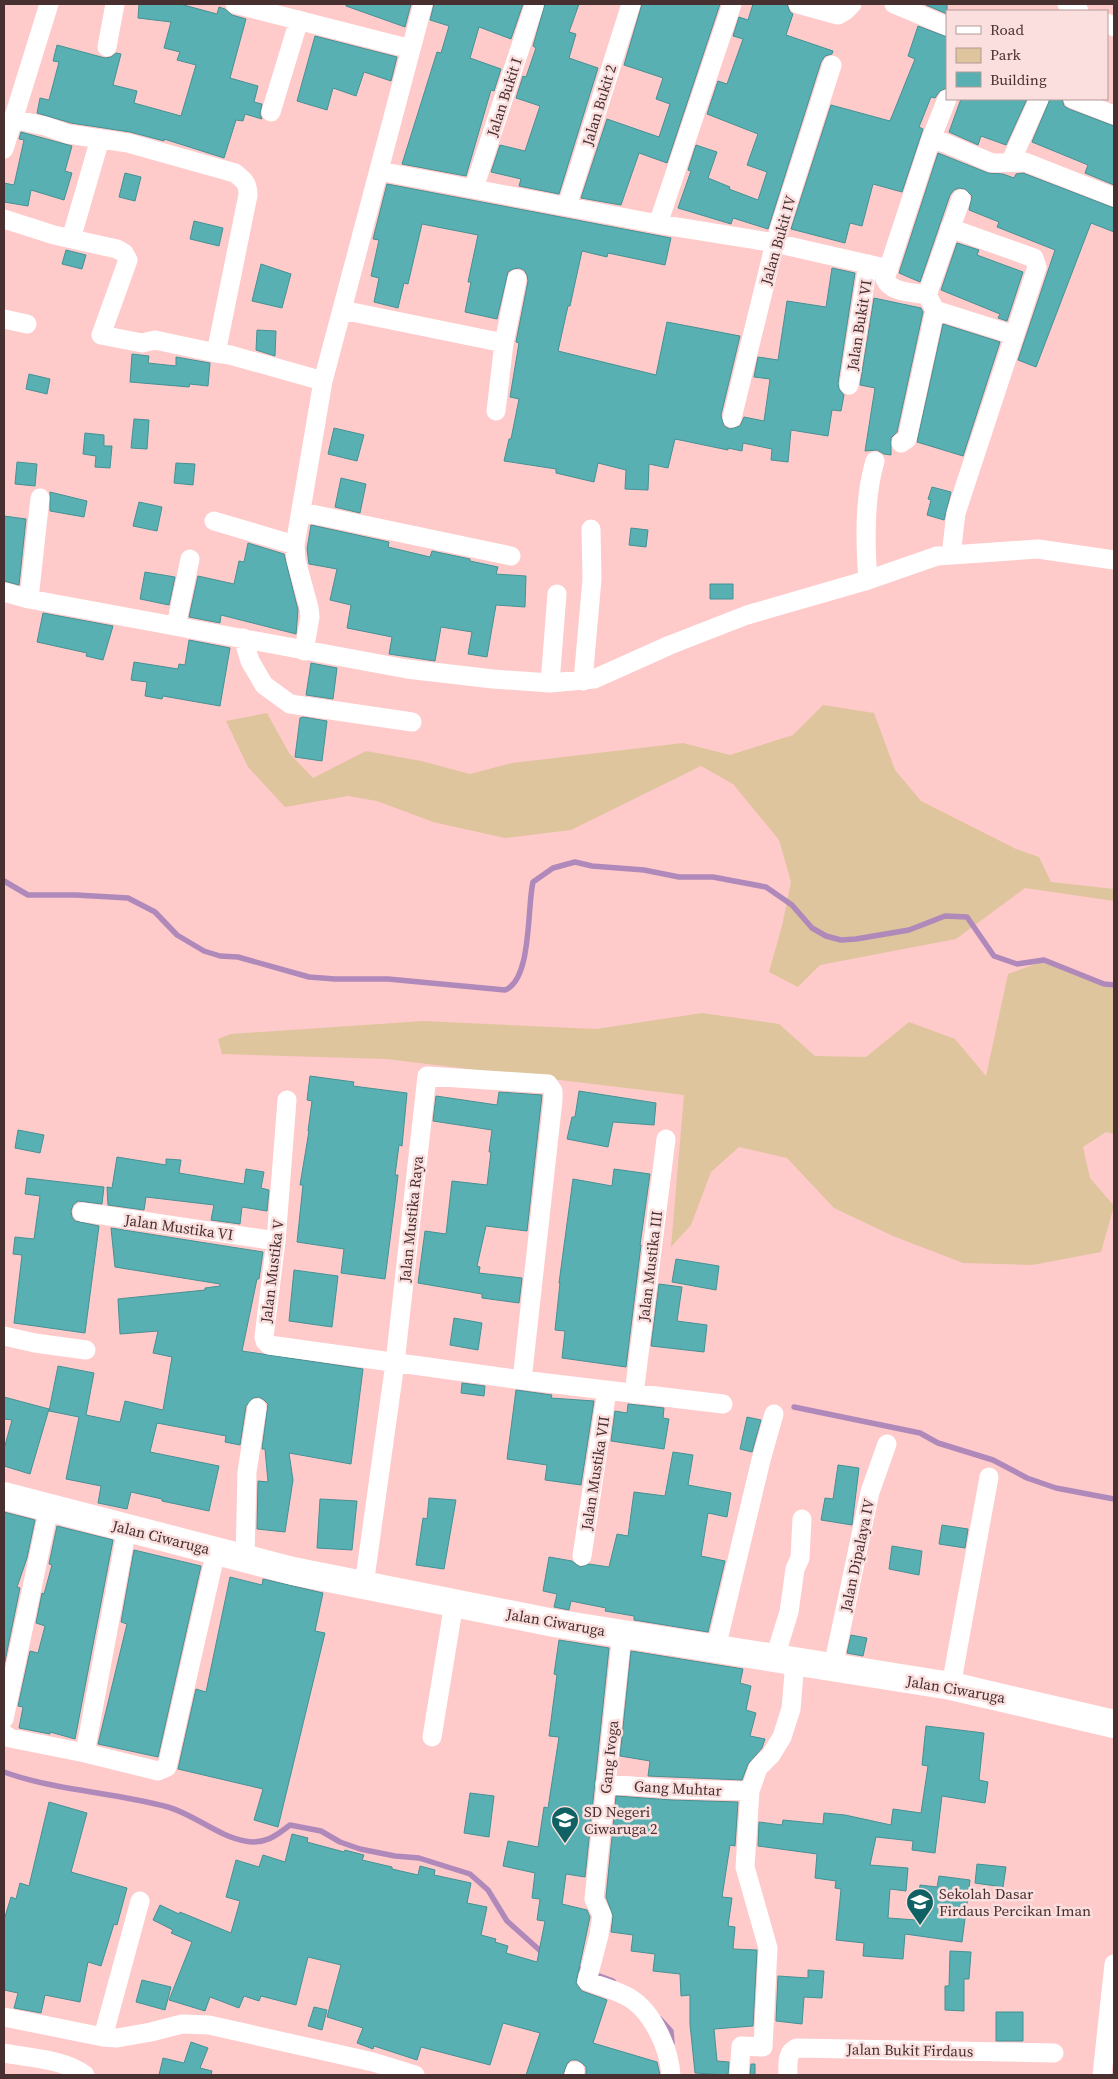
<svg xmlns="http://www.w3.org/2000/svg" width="1118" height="2079" viewBox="0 0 1118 2079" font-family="'Source Serif 4',serif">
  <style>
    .green { fill: #dec59d }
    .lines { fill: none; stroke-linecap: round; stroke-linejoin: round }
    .stream { stroke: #b089bb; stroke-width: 5.5 }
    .building { fill: #58b0b3; stroke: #459194 }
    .street { stroke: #fff; stroke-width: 19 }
    .secondary { stroke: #fff; stroke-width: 28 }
    .labels { text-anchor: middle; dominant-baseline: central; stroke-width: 5; stroke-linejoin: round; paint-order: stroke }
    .street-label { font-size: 15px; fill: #493030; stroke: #fadfde }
    .poi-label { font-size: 15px; fill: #493030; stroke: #fadfde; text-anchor: start }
  </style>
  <rect width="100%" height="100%" fill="#ffcaca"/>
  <path class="green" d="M823 705 874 713 895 770 921 801 1016 849 1039 857 1051 882 1114 889V901L1025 888 956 939 820 965 798 987 769 972 782 926 791 882 779 840 733 784 701 766 571 830 505 838 433 822 377 801 348 796 285 807 248 767 226 721 267 713 289 753 313 778 366 751 421 761 470 774 512 763 683 743 730 755 793 735Z
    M1044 961 1114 989V1134L1106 1132 1083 1147 1090 1178 1114 1206 1101 1252 1032 1265 963 1263 893 1236 834 1208 787 1158 739 1147 711 1172 691 1225 671 1247 684 1095 386 1059 222 1054 218 1039 231 1034 423 1021 596 1029 702 1013 779 1024 815 1056 866 1057 909 1022 955 1039 986 1076 1008 974Z"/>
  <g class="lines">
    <path class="stream" d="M4 881 28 895H76L128 898 155 912 177 935 204 951 220 956 238 957 309 977 335 979H388L505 990C532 980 527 907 533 882L553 868 575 862 592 866 644 870 679 877H713L766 887 792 905 812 928 826 936 841 940 856 939 909 930 945 916 967 917 994 956 1017 964 1044 960 1104 984 1114 985
      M794 1407 920 1433 938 1443 993 1460 1027 1478 1056 1488 1114 1499
      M4 1772C57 1791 114 1792 168 1807 195 1815 218 1836 245 1841 264 1845 276 1836 290 1825L321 1831 340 1842 360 1849 395 1856 419 1858 470 1874 488 1890 507 1921 545 1955
      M572 1966 613 1981
      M660 2019 671 2031 672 2043"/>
  </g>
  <path class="building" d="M139 4H180L217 14 219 7 225 9 232 15 246 19 230 78 258 86 254 102 262 104 260 114 262 119 245 114 243 121 236 120 224 158 164 139V141L130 132 71 123 37 113 40 98 49 100 59 62 53 61 57 45 105 58 111 57 116 53 121 54 113 85 137 91 134 103 181 116 196 65 177 60 180 52 164 48 171 22 138 18Z
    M346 4H411L405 27 346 6Z
    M434 4H523L511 39 479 27 470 58 501 69 494 91 491 90 466 176 402 164 437 52 441 53 449 26 430 20Z
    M545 4H579L569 32 576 34 569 58 598 68 559 194 519 186 521 179 491 172 500 145 525 151 540 106 516 98 523 76 526 77 536 48 533 46Z
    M642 4H720L667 163 639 153 621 205 581 198 607 119 659 137 670 104 656 99 663 78 624 65Z
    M753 4H787L790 12 793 14 786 35 833 51 832 54 825 56 821 62 768 229 733 218 731 224 678 208 691 171 688 170 696 145 717 152 708 178 730 187 729 189 758 200 767 172 747 165 758 134 707 114 718 81 727 84 743 39 733 36 739 17 748 20Z
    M927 4H947V14L926 5Z
    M918 26 947 37V88L940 91 935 98 931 97 919 127 923 129 902 192 873 184 862 226 850 223 845 243 791 229 831 105 890 121 915 59 908 56Z
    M315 36 397 57 391 81 364 72 356 96 333 88 327 110 297 101Z
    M961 99H1027L1006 145 981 136 978 145 949 132Z
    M1050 99H1062L1064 106 1069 109 1114 126V185L1085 173 1088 165 1032 142Z
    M21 132 72 146 65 171 72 173 64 200 31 190 28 206 4 202V183L14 185 24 140 19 139Z
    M938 153 988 173 1003 174 1014 178 1016 174 1023 173 1114 208V232L1091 223 1036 367 1018 360 1055 250 997 227 999 222 969 210 972 196 965 189 959 188 954 190 950 195 920 282 899 273Z
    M125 173 141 177 135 201 119 197Z
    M387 184 671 238 665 265 608 253 607 257 582 251 570 306H568L558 351 656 375 667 322 740 336 721 415 724 426 730 429 740 426 744 417 764 421 770 379 754 377 758 357 778 360 787 301 826 307 832 268 855 273 838 383 839 389 844 395 841 411 832 410 828 436 791 430 788 462 771 460 772 449 743 443 742 451 728 448V450L675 439 668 468 649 464 648 490 625 489 626 470 598 463 594 482 556 473V469L504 461 509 439H511L519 399 510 397 519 343 516 342 528 281 527 275 524 270 519 268 513 269 508 272 497 319 465 312 471 282H468L478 235 422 224 408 284 404 283 398 308 374 302 379 278 371 276 379 240 373 239Z
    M194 221 223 228 219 246 190 239Z
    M957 243 979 250 977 255 1023 272 1007 321 998 318 1000 314 941 290Z
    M66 250 86 255 82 269 62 264Z
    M261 264 291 274 282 308 252 301Z
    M874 298 921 308 923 312 897 432 891 438V455L884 454 877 450 865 451 875 388 860 385Z
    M943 324 1000 342 963 456 917 442Z
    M257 330 276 331 275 356 256 350Z
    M132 354 149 356 148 363 176 366V357L210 363 208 386 190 384 189 387 130 382Z
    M29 374 50 379 47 394 26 389Z
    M134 419 149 420 147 449 131 448Z
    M334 428 364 435 357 461 328 454Z
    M85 433 104 435V446H112L110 468 95 467 96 456 83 454Z
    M17 462 37 464 35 486 15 484Z
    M176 463 195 464 193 485 174 483Z
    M341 478 366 484 360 513 335 507Z
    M932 487 951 492 944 520 927 515 931 500 928 499Z
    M50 492 87 501 84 517 50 511Z
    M139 502 162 507 157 531 133 526Z
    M4 516 26 519 19 585 4 581Z
    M311 525 389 542 388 547 430 557 432 551 470 559V561L498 567 496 574 526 576 525 607 496 605 487 657 468 654 472 632 441 627 435 661 389 654 392 637 347 628 351 605 330 600 337 569 309 564 307 549Z
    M631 528 648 530 646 547 629 545Z
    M248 543 284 554 298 610 296 634 221 615 220 623 189 617 198 576 234 584 239 561 244 562Z
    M145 572 175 577 169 605 140 599Z
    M710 584H733V599H710Z
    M43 613 113 626 103 660 86 656 87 653 37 642Z
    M189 640 230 648 220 706 163 696 162 699 145 696 147 682 131 680 134 662 178 669 179 664 185 665Z
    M311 663 337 668 333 699 306 695Z
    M303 717 327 721 322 761 295 757 300 718Z
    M310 1076 354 1082 353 1086 407 1093 402 1146 399 1145 395 1175H398L395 1201 385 1279 341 1273 344 1249 297 1242 303 1185H300L309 1131H308L312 1101 307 1100Z
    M579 1091 656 1103 654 1125 613 1122 608 1147 567 1139 572 1117H575Z
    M499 1092 542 1095 527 1231 486 1226 477 1266 480 1267 479 1273 522 1278 519 1303 482 1298V1294L418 1283 425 1231 446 1234 452 1181 487 1185 491 1152H489L492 1130 433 1121 436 1096 497 1105Z
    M18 1130 44 1135 40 1153 15 1148Z
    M117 1157 166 1165V1159L181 1160 179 1173 244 1184 246 1169 264 1172 261 1188 269 1190 267 1211 242 1207 240 1224 211 1220 214 1205 146 1197 144 1210 108 1205 107 1187 112 1188Z
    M614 1169 650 1174 640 1245H641L626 1367 562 1358 565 1331 555 1330 560 1283H559L573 1179 612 1186Z
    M27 1178 104 1187 102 1204 78 1201 73 1205 71 1211 72 1217 75 1221 99 1226 85 1333 14 1323 22 1255 13 1254 15 1237 34 1239 40 1196 25 1194Z
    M111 1228 263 1252 259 1279H257L242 1351 363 1369 351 1464 289 1453 293 1480 285 1532 257 1529 258 1481 268 1482 265 1449H262L268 1404 264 1400 259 1397 253 1398 246 1406 240 1445 225 1442 226 1436 157 1423 150 1452 219 1466 209 1511 162 1501V1499L131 1492 127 1509 98 1503 101 1486 66 1479 79 1417 49 1411 58 1366 94 1373 86 1415 120 1422 125 1401 163 1410 172 1357 153 1353 158 1331 120 1334 118 1299 205 1290V1288L220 1286V1284L115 1267Z
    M676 1259 719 1266 716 1290 672 1282Z
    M294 1270 338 1276 332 1327 289 1321Z
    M659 1284 682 1287 677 1321 707 1325 704 1352 651 1346Z
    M454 1318 482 1323 478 1350 450 1345Z
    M462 1383 485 1386 484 1396 461 1393Z
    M516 1390 552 1395 551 1398 594 1401 581 1485 545 1480 547 1465 507 1459Z
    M4 1397 49 1409 30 1474 4 1466V1449L12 1420 4 1419Z
    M628 1404 664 1408 663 1418 669 1419 664 1449 611 1441 615 1411 627 1413Z
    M747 1417 761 1420 752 1452 740 1449Z
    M673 1452 693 1455 688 1485 731 1493 727 1517 708 1513 701 1556 725 1561 708 1632 634 1620V1616L605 1611 606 1608 571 1601 569 1610 554 1607 557 1594 543 1591 549 1557 572 1561 580 1567 589 1564 609 1567 617 1534 628 1536 634 1492 665 1496Z
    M838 1465 859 1468 852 1525 821 1520 825 1498 833 1499Z
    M429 1498 456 1500 444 1569 416 1565 423 1518 427 1519Z
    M320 1499 357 1501 352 1550 317 1548Z
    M4 1512 35 1520 27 1558 17 1587 20 1588 4 1666Z
    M942 1525 968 1529 965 1548 939 1544Z
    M57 1526 113 1540 75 1739 50 1732V1734L19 1728 23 1707 18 1706 30 1651 38 1653 45 1626 36 1623 42 1593 44 1594 52 1565 49 1564Z
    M892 1546 922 1551 919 1575 889 1569Z
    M134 1550 201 1566 158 1757 98 1744 127 1624 121 1622Z
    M230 1577 262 1585 263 1579 323 1593 315 1631 325 1633 278 1827 254 1820 263 1789 178 1769 196 1689 206 1692Z
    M851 1635 867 1638 863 1656 847 1653Z
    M559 1640 609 1648 585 1877 566 1874 562 1904 587 1910 590 1917 576 1983 582 1991 607 2000 593 2043 657 2062 660 2075H586V2067L582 2063 577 2060H571L567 2064 563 2075H526L540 2033 503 2023 490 2065 421 2047 417 2060 374 2046 373 2049 357 2043 363 2028 327 2017 341 1965 308 1957 296 2005 261 1996 259 2001 244 1996 239 2008 210 1997 205 2011 169 2000 192 1942 171 1933 173 1930 153 1920 160 1905 179 1914 180 1912 231 1933 240 1901 226 1897 236 1860 259 1867 263 1855 285 1862 292 1834 308 1838 307 1842 344 1852 345 1850 364 1855 362 1860 392 1867V1869L418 1875 420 1866 435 1870 434 1875 471 1883 467 1903 487 1907 481 1935 496 1939 495 1942 508 1946 506 1953 537 1962 545 1921 537 1920 540 1899 532 1898 535 1873 503 1866 508 1841 538 1847 544 1807 548 1808 559 1737 549 1736 557 1675 554 1674Z
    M631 1651 743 1669 740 1683 751 1686 746 1710 756 1713 750 1736 765 1739 762 1748 748 1764 742 1780 648 1776 650 1761 620 1756Z
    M926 1726 984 1733 979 1780 988 1782 985 1803 942 1796 935 1853 912 1850 913 1841 876 1837 870 1865 908 1868 906 1891 890 1889 888 1918 916 1920 920 1885 937 1887 939 1876 970 1880 962 1942 905 1934 903 1959 863 1956 864 1943 836 1940 841 1889 835 1888 836 1881 815 1878 817 1854 758 1846 759 1822 782 1825 783 1820 823 1824 824 1813 845 1815 891 1825 893 1809 921 1813 928 1766 922 1765Z
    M470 1793 494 1796 489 1837 464 1833Z
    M616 1796 672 1800 738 1802 735 1846 730 1845 722 1897 732 1898 728 1926 735 1927 733 1949 757 1950 753 2026 714 2029 717 2061 729 2062 728 2075 695 2073 690 2024V1995L681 1996 680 1974 653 1971 655 1954 631 1951 633 1935 611 1932 613 1916 606 1897Z
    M49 1802 87 1813 71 1872 127 1888 117 1925 114 1924 101 1966 88 1962 80 2002 45 1995 41 2013 14 2008 18 1993 4 1990V1920L11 1897 16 1899 20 1883 29 1886Z
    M977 1864 1006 1867 1003 1887 975 1883Z
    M950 1951 971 1952 969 1979H964V2011L945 2010V1986H949Z
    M808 1970 824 1971 822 1998 804 1997 802 2024 776 2021 778 1976 808 1978Z
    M142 1980 171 1987 165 2010 136 2002Z
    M314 2007 327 2010 322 2030 308 2026Z
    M996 2012H1023V2041H996Z
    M191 2042 208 2048 200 2068 212 2071 211 2075H159L163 2058 184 2063Z
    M751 2064H755V2075H750Z"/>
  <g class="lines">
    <path class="street" d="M235 4 411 49
      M798 4 838 15 845 11 852 4
      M894 4 947 26
      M1067 4 1079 11
      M1107 23 1114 27
      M107 47 115 4
      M1073 99 1114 115
      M271 112 299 20
      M12 119 45 126 68 134 128 143 235 173C244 180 248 183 248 195L216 353 230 355 323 381
      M931 139 947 99
      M4 149 49 4
      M1011 161 1039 99
      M379 171 658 224 775 243 889 269
      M474 188 534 6
      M961 199 927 295 935 310 1014 335
      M567 206 631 4
      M4 219 54 235 117 249 124 253 128 260 101 335 142 343 155 340 216 353
      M658 224 732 4
      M950 228 1034 258 1037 267 956 513 951 555
      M71 239 100 139
      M927 295C913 292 891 293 885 279L931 139 945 143 992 163 1025 162 1114 197
      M342 310 504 343 496 411
      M4 319 27 324
      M504 343 517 279
      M849 385 868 264
      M732 418 775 243 832 65
      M901 443 907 439 935 310
      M302 512 511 556
      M214 521 295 545
      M868 580C865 541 864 498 875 461
      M4 592 29 599 407 669 493 679 550 683 594 679 670 645 747 615 868 580 937 556 1038 549 1114 560
      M29 599 40 498
      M176 626 190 559
      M243 638 250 661 264 685 290 704 412 722
      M304 651 310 617 309 608 296 560 295 545 323 381 423 4
      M583 681 592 579 591 529
      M550 683 557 594
      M287 1100 276 1241 264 1337 265 1341 269 1345 522 1380 723 1404
      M82 1212 276 1241
      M4 1336 35 1343 86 1350
      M634 1394 666 1139
      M582 1556 607 1390
      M245 1559 247 1472 257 1408
      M364 1585 395 1363 427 1076 548 1084 553 1091V1100L522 1380
      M622 1633 594 1899 602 1915 599 1935 587 1981C599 1986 612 1989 624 1995 651 2007 669 2047 671 2075
      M716 1648 761 1460 774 1414
      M775 1657 789 1612 795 1569 800 1558 802 1519
      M833 1667 870 1492 887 1444
      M951 1686 989 1477
      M4 1719 49 1508
      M4 1734 10 1738 85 1753 158 1771 167 1767 216 1551
      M432 1737 454 1603
      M85 1753 127 1528
      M605 1784 672 1789 750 1791
      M4 2017 103 2037 117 2038 151 2032 182 2024 209 2025 373 2062 415 2075
      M103 2037 140 1901
      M4 2053C30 2058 64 2059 85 2075
      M574 2075 575 2071
      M739 2075 741 2046 763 2047 768 1948 745 1867 750 1791 758 1768 771 1755 782 1737 791 1709 795 1661
      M788 2075C788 2065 786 2052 797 2048L1054 2053
      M1102 2075 1114 1964"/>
    <path class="secondary" d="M4 1496 293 1571 554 1623 951 1686 1114 1724"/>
  </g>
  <defs>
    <g id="school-pin" transform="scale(1.4375)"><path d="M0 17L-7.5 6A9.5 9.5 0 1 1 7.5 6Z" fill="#106164" stroke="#fadfde"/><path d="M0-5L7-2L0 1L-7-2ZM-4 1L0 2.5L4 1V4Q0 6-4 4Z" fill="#fff"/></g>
  </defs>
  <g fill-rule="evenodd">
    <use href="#school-pin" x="565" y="1820"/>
    <use href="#school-pin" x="920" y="1902"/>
  </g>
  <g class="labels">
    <g class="street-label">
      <text transform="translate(504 97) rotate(-72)">Jalan Bukit I</text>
      <text transform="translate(599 105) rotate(-73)">Jalan Bukit 2</text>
      <text transform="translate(778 240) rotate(-74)">Jalan Bukit IV</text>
      <text transform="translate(859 325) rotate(-81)">Jalan Bukit VI</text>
      <text transform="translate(411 1219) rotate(-84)">Jalan Mustika Raya</text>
      <text transform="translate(179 1227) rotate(8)">Jalan Mustika VI</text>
      <text transform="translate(650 1266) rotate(-83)">Jalan Mustika III</text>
      <text transform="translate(272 1271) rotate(-83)">Jalan Mustika V</text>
      <text transform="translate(595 1473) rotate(-81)">Jalan Mustika VII</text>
      <text transform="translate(161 1537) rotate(14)">Jalan Ciwaruga</text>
      <text transform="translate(857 1555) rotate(-78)">Jalan Dipalaya IV</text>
      <text transform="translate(556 1622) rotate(10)">Jalan Ciwaruga</text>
      <text transform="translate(956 1689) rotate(10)">Jalan Ciwaruga</text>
      <text transform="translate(609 1757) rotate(-84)">Gang Ivoga</text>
      <text transform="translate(678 1788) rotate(3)">Gang Muhtar</text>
      <text transform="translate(910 2050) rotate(1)">Jalan Bukit Firdaus</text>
    </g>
    <g class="poi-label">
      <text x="584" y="1811">SD Negeri<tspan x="584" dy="17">Ciwaruga 2</tspan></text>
      <text x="939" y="1893">Sekolah Dasar<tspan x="939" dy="17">Firdaus Percikan Iman</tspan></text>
    </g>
  </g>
  <rect width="1118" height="2079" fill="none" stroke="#493030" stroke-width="10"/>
  <rect x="946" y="10" width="162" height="90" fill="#fadfde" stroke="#b39998"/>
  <rect x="956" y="26" width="25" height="8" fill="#ffffff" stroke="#b39998"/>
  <text x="990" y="35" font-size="15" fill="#493030">Road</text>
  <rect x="956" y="48" width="25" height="15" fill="#dec59d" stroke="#b39998"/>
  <text x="990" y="60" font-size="15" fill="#493030">Park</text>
  <rect x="956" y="72" width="25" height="15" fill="#58b0b3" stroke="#b39998"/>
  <text x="990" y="85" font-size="15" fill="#493030">Building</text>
</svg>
